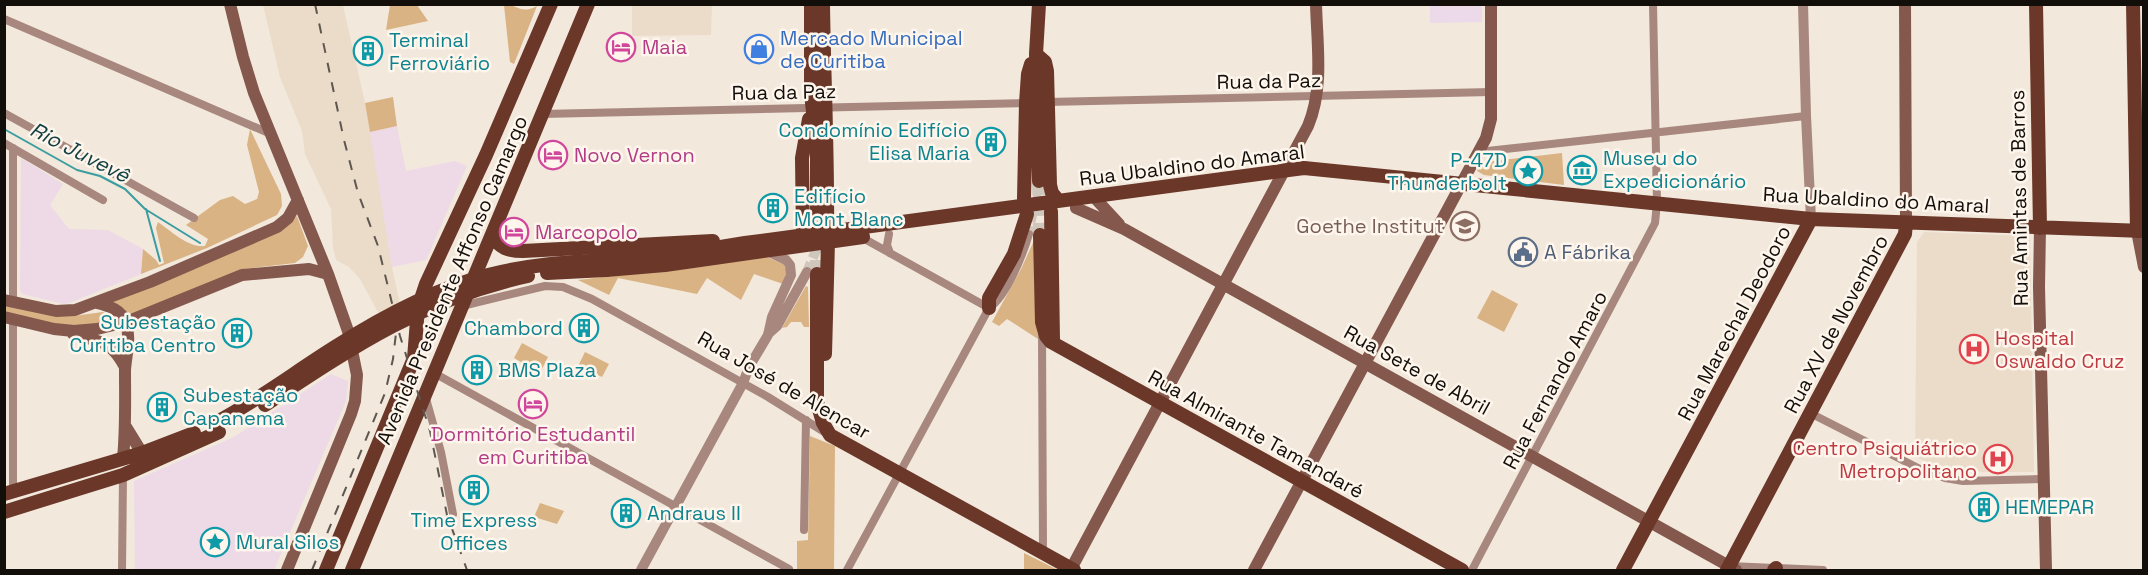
<svg xmlns="http://www.w3.org/2000/svg" width="2148" height="575" viewBox="0 0 2148 575" font-family="'Space Grotesk',sans-serif">
  <style>
    .built { fill: #ebdcca }
    .industrial { fill: #eed9e7 }
    .education { fill: #ecd9ea }
    .green { fill: #d9b383 }
    .lines { fill: none; stroke-linecap: round; stroke-linejoin: round }
    .stream { stroke: #3a9da0; stroke-width: 2 }
    .minor-tunnel { stroke: #d0c7bc; stroke-width: 8; stroke-dasharray: 8 4; stroke-linecap: butt }
    .tertiary-tunnel { stroke: #d0c7bc; stroke-width: 10; stroke-dasharray: 10 5; stroke-linecap: butt }
    .primary-tunnel { stroke: #d0c7bc; stroke-width: 14; stroke-dasharray: 14 7; stroke-linecap: butt }
    .minor { stroke: #a7877e; stroke-width: 8 }
    .tertiary { stroke: #a7877e; stroke-width: 10 }
    .secondary { stroke: #84584c; stroke-width: 12 }
    .primary { stroke: #6a3729; stroke-width: 14 }
    .rail { stroke: #5d5750; stroke-width: 2; stroke-dasharray: 10 10; stroke-linecap: butt }
    .primary-bridge { stroke: #6a3729; stroke-width: 14 }
    .labels { text-anchor: middle; dominant-baseline: central; stroke-width: 5; stroke-linejoin: round; paint-order: stroke }
    .shop-label { font-size: 20px; fill: #366cbe; stroke: #fef6ec; text-anchor: start }
    .culture-label { font-size: 20px; fill: #0d838f; stroke: #fef6ec; text-anchor: start }
    .hotel-label { font-size: 20px; fill: #b23c85; stroke: #fef6ec; text-anchor: start }
    .street-label { font-size: 20px; fill: #120e0a; stroke: #fef6ec }
    .education-label { font-size: 20px; fill: #785e54; stroke: #fef6ec; text-anchor: end }
    .service-label { font-size: 20px; fill: #4e5e75; stroke: #fef6ec; text-anchor: start }
    .health-label { font-size: 20px; fill: #be3a42; stroke: #fef6ec; text-anchor: start }
    .water-label { font-size: 21px; font-style: italic; fill: #134042; stroke: #fef6ec }
  </style>
  <rect width="100%" height="100%" fill="#f2e8dc"/>
  <path class="built" d="M263 5H343L365 103 380 180 392 267 400 304 379 314 360 279 349 267 336 260 333 248 331 209 305 154 302 131 280 77Z
    M632 5H712L711 35 632 36Z
    M1924 232 2030 236 2034 472H1950L1915 457 1917 242Z"/>
  <path class="industrial" d="M397 126 406 171 455 161 467 166 426 260 392 267 370 132Z
    M21 158 63 184 50 205 69 229 108 230 143 249 141 274 69 303 64 304 22 294 20 290Z
    M331 374 348 381 346 401 274 570H135L134 481 234 437Z"/>
  <path class="education" d="M1430 5H1482V22L1430 23Z"/>
  <path class="green" d="M390 5H417L428 21 386 30Z
    M504 5C518 4 520 15 537 6L514 64 510 62Z
    M393 97 397 126 370 132 365 103Z
    M250 129 281 194 282 206 277 215 207 248 141 274 143 249 156 260 159 265 164 263 156 228 158 222C171 231 188 248 205 246L208 239 186 225 220 200 233 196 245 204 257 199 259 192 247 145Z
    M1562 153 1564 185 1484 175 1477 171 1478 167 1484 162Z
    M297 216 308 246 303 257 295 263 243 269 128 316 112 302 290 222Z
    M1037 234 1038 339 1007 319 999 326 992 322 1021 269Z
    M767 257 783 264 787 270 783 284 754 274 741 300 707 278 697 294 618 278 609 295 578 280Z
    M806 286 808 287 809 327H804L801 322H791L787 327 782 328Z
    M1492 290 1518 304 1504 332 1477 318Z
    M5 304 73 316 103 312 108 315 109 322 77 327 5 315Z
    M522 343 548 357 540 373 514 358Z
    M585 352 609 364 602 377 578 366Z
    M810 436 835 446 834 570H797V541L808 540Z
    M540 503 564 511 557 524 534 517Z
    M1024 553 1058 570H1024Z"/>
  <g class="lines">
    <path class="stream" d="M4 129 77 170 100 176 125 189 145 209 200 243
      M146 209 160 261"/>
    <path class="minor-tunnel" d="M1029 234 1039 187"/>
    <path class="tertiary-tunnel" d="M807 272 817 248"/>
    <path class="primary-tunnel" d="M1039 181 1040 235
      M817 274V212"/>
    <path class="minor" d="M4 19 271 134
      M1047 102 1491 92
      M4 113 194 218
      M542 114 1026 103
      M4 143 103 200
      M1478 152 1806 116
      M889 234 887 245 890 253
      M861 237 989 308
      M13 302V148
      M462 306 545 286 563 287 592 299 768 397 826 433
      M13 319V491
      M1042 331 1043 553
      M434 373 789 569
      M425 395 441 452 453 514
      M1810 413 1920 469 1945 478 1963 481 2044 479
      M804 530 806 420
      M1730 566 1823 570
      M122 570 123 475
      M847 570 989 308C1007 296 1023 254 1029 234
      M1472 570 1655 223 1657 203 1653 4"/>
    <path class="tertiary" d="M1803 4 1806 116 1811 219
      M768 334 777 326 807 272
      M641 570 743 383 749 367 768 335 772 317 791 275 790 265 786 260 767 251"/>
    <path class="secondary" d="M230 4 243 57 254 93 328 274 348 331 357 375 355 401 351 414 287 570
      M1905 4 1906 223
      M1094 197 1119 224
      M1076 208 1124 229 1736 570
      M2040 228 2039 287 2046 570
      M2137 231 2144 267
      M4 300 56 311 75 310 150 282 277 227 288 218 298 200
      M97 303C109 306 122 310 126 323 131 338 126 355 125 370 125 399 126 429 123 458
      M4 317 54 329 74 331 97 329 126 322 242 275 309 269 328 274
      M73 334C100 342 111 340 125 367
      M126 427 142 453
      M1071 569 1308 126C1324 88 1317 44 1316 4
      M1254 570 1486 138 1491 119V4"/>
    <path class="primary" d="M811 4V94L817 147V212
      M823 4C824 81 828 157 827 233
      M2036 4 2040 228
      M2133 4 2137 231
      M1036 54 1045 62 1047 71 1050 185 1052 193 1059 201
      M1039 181 1036 54 1039 4
      M1025 206 1024 198 1026 103 1028 74 1031 64
      M1051 211 1053 339
      M492 235C499 248 508 251 523 251L713 241
      M1040 235 1042 322 1046 336 1051 342 1462 570
      M803 236 802 158 809 119
      M606 260 678 254 745 243 1304 168 1811 219 2144 231
      M606 270 665 265 863 237
      M817 274V402L823 423 830 435 1074 570
      M989 308V298L1014 254 1027 214
      M825 354 828 242
      M4 494 142 453 194 433
      M4 512 123 475 219 432
      M326 570 414 358 418 308 426 284 486 155 551 4
      M352 570 588 4
      M1623 570 1811 219
      M1727 570 1905 234 1906 223
      M1774 570 1776 568"/>
    <path class="rail" d="M315 4 344 140 358 193 378 246 400 336 430 431 447 515 467 570
      M312 570 385 393 393 359 396 333"/>
    <path class="primary-bridge" d="M547 273 606 270
      M265 405C351 348 425 298 528 276
      M215 423C257 401 295 372 335 347 382 317 434 289 488 275 527 265 566 262 606 260"/>
  </g>
  <defs>
    <g id="hotel-ring" transform="scale(1.5)"><circle r="9.5" fill="#fef6ec" stroke="#d1479c" stroke-width="1.5"/><path d="M-6-4.5h1.5V1H6V5H4.5V3h-9V5H-6ZM-4 0a1.8 1.8 0 1 1 3.6 0ZM.5 0V-2.5h3Q6-2.5 6 0Z" fill="#d1479c"/></g>
    <g id="shop-ring" transform="scale(1.5)"><circle r="9.5" fill="#fef6ec" stroke="#3f7fe0" stroke-width="1.5"/><path d="M-5-2.5h2.3a2.7 3.5 0 0 1 5.4 0H5L5.5 6h-11ZM-1.5-2.5h3a1.5 2.3 0 0 0-3 0Z" fill="#3f7fe0"/></g>
    <g id="building-ring" transform="scale(1.5)"><circle r="9.5" fill="#fef6ec" stroke="#0f9aa8" stroke-width="1.5"/><path d="M-4-6H4V6H1V3H-1V6H-4ZM-2.5-4.3h1.7v1.8h-1.7ZM.8-4.3h1.7v1.8H.8ZM-2.5-1h1.7V.8h-1.7ZM.8-1h1.7V.8H.8Z" fill="#0f9aa8"/></g>
    <g id="museum-ring" transform="scale(1.5)"><circle r="9.5" fill="#fef6ec" stroke="#0f9aa8" stroke-width="1.5"/><path d="M0-6L6-3V-2H-6V-3ZM-5-1h2V3h-2ZM-1-1h2V3h-2ZM3-1h2V3H3ZM-6 4H6V6H-6Z" fill="#0f9aa8"/></g>
    <g id="sight-ring" transform="scale(1.5)"><circle r="9.5" fill="#fef6ec" stroke="#0f9aa8" stroke-width="1.5"/><path d="M0-6L1.8-2.2L6-1.7L2.9 1.2L3.7 5.4L0 3.3L-3.7 5.4L-2.9 1.2L-6-1.7L-1.8-2.2Z" fill="#0f9aa8"/></g>
    <g id="school-ring" transform="scale(1.5)"><circle r="9.5" fill="#fef6ec" stroke="#8d6e63" stroke-width="1.5"/><path d="M0-5L7-2L0 1L-7-2ZM-4 1L0 2.5L4 1V4Q0 6-4 4Z" fill="#8d6e63"/></g>
    <g id="civic-ring" transform="scale(1.5)"><circle r="9.5" fill="#fef6ec" stroke="#5c6f8a" stroke-width="1.5"/><path d="M-.6-6.5H3V-4.5H.6V-3L4-1V1h2V6H-6V1h2V-1L-.6-3ZM-1.2 2.5V6h2.4V2.5Z" fill="#5c6f8a"/></g>
    <g id="hospital-ring" transform="scale(1.5)"><circle r="9.5" fill="#fef6ec" stroke="#e0444e" stroke-width="1.5"/><path d="M-5-5h3v3.5h4V-5h3V5h-3V1.5h-4V5h-3Z" fill="#e0444e"/></g>
  </defs>
  <g fill-rule="evenodd">
    <use href="#hotel-ring" x="621" y="47"/>
    <use href="#shop-ring" x="759" y="49"/>
    <use href="#building-ring" x="368" y="51"/>
    <use href="#building-ring" x="991" y="142"/>
    <use href="#hotel-ring" x="553" y="155"/>
    <use href="#museum-ring" x="1582" y="170"/>
    <use href="#sight-ring" x="1528" y="171"/>
    <use href="#building-ring" x="773" y="208"/>
    <use href="#school-ring" x="1465" y="226"/>
    <use href="#hotel-ring" x="514" y="232"/>
    <use href="#civic-ring" x="1523" y="252"/>
    <use href="#building-ring" x="584" y="328"/>
    <use href="#building-ring" x="237" y="333"/>
    <use href="#hospital-ring" x="1974" y="349"/>
    <use href="#building-ring" x="477" y="370"/>
    <use href="#hotel-ring" x="533" y="404"/>
    <use href="#building-ring" x="162" y="407"/>
    <use href="#hospital-ring" x="1998" y="459"/>
    <use href="#building-ring" x="474" y="490"/>
    <use href="#building-ring" x="1984" y="507"/>
    <use href="#building-ring" x="626" y="513"/>
    <use href="#sight-ring" x="215" y="542"/>
  </g>
  <g class="labels">
    <g class="shop-label">
      <text x="780" y="38">Mercado Municipal<tspan x="780" dy="23">de Curitiba</tspan></text>
    </g>
    <g class="culture-label">
      <text x="389" y="40">Terminal<tspan x="389" dy="23">Ferroviário</tspan></text>
      <text x="970" y="130" text-anchor="end">Condomínio Edifício<tspan x="970" dy="23">Elisa Maria</tspan></text>
      <text x="1603" y="158">Museu do<tspan x="1603" dy="23">Expedicionário</tspan></text>
      <text x="1507" y="160" text-anchor="end">P-47D<tspan x="1507" dy="23">Thunderbolt</tspan></text>
      <text x="794" y="196">Edifício<tspan x="794" dy="23">Mont Blanc</tspan></text>
      <text x="216" y="322" text-anchor="end">Subestação<tspan x="216" dy="23">Curitiba Centro</tspan></text>
      <text x="563" y="328" text-anchor="end">Chambord</text>
      <text x="498" y="370">BMS Plaza</text>
      <text x="183" y="395">Subestação<tspan x="183" dy="23">Capanema</tspan></text>
      <text x="2005" y="507">HEMEPAR</text>
      <text x="647" y="513">Andraus II</text>
      <text x="474" y="520" text-anchor="middle">Time Express<tspan x="474" dy="23">Offices</tspan></text>
      <text x="236" y="542">Mural Silos</text>
    </g>
    <g class="hotel-label">
      <text x="642" y="47">Maia</text>
      <text x="574" y="155">Novo Vernon</text>
      <text x="535" y="232">Marcopolo</text>
      <text x="533" y="434" text-anchor="middle">Dormitório Estudantil<tspan x="533" dy="23">em Curitiba</tspan></text>
    </g>
    <g class="street-label">
      <text transform="translate(1269 81) rotate(-1)">Rua da Paz</text>
      <text transform="translate(784 92) rotate(-1)">Rua da Paz</text>
      <text transform="translate(1192 165) rotate(-7)">Rua Ubaldino do Amaral</text>
      <text transform="translate(2019 198) rotate(-91)">Rua Amintas de Barros</text>
      <text transform="translate(1876 200) rotate(3)">Rua Ubaldino do Amaral</text>
      <text transform="translate(452 280) rotate(-67)">Avenida Presidente Affonso Camargo</text>
      <text transform="translate(1734 323) rotate(-62)">Rua Marechal Deodoro</text>
      <text transform="translate(1836 324) rotate(-62)">Rua XV de Novembro</text>
      <text transform="translate(1417 370) rotate(29)">Rua Sete de Abril</text>
      <text transform="translate(1555 380) rotate(-62)">Rua Fernando Amaro</text>
      <text transform="translate(784 385) rotate(30)">Rua José de Alencar</text>
      <text transform="translate(1256 434) rotate(29)">Rua Almirante Tamandaré</text>
    </g>
    <g class="education-label">
      <text x="1444" y="226">Goethe Institut</text>
    </g>
    <g class="service-label">
      <text x="1544" y="252">A Fábrika</text>
    </g>
    <g class="health-label">
      <text x="1995" y="338">Hospital<tspan x="1995" dy="23">Oswaldo Cruz</tspan></text>
      <text x="1977" y="448" text-anchor="end">Centro Psiquiátrico<tspan x="1977" dy="23">Metropolitano</tspan></text>
    </g>
    <g class="water-label">
      <text transform="translate(80 152) rotate(27)">Rio Juvevê</text>
    </g>
  </g>
  <rect width="2148" height="575" fill="none" stroke="#120e0a" stroke-width="12"/>
</svg>
